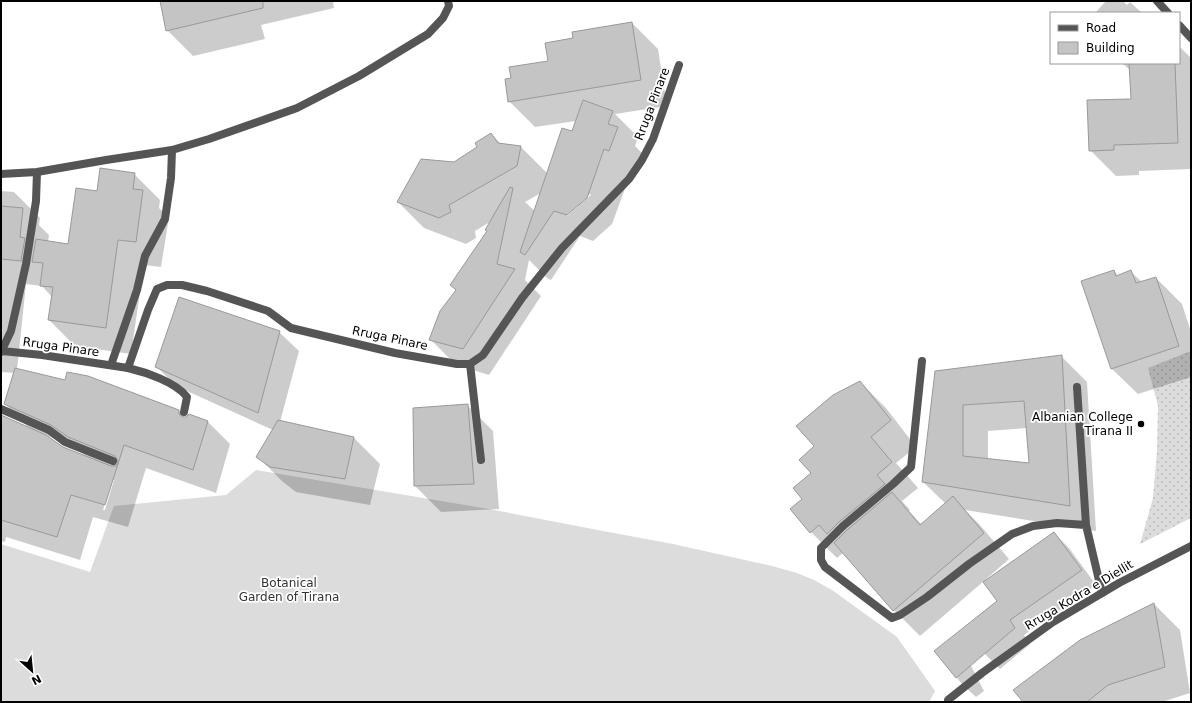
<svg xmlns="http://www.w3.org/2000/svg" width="1192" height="703" viewBox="0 0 1192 703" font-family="'DejaVu Sans',sans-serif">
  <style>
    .grass { fill: url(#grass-dots) }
    .garden { fill: #dcdcdc }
    .shadow { fill: #0003; fill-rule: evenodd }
    .building { fill: #c4c4c4; stroke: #999; fill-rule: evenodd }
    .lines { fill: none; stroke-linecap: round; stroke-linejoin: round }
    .lane { stroke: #555; stroke-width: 8 }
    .street { stroke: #555; stroke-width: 8 }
    .poi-dot { fill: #000; stroke: #fff; stroke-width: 1.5 }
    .labels { text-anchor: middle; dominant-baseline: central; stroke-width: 3.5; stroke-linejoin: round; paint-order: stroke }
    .street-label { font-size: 12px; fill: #000; stroke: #fff }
    .poi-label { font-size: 12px; fill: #000; stroke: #fff; text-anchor: end }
    .park-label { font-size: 12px; fill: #333; stroke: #fff }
  </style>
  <defs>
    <pattern id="grass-dots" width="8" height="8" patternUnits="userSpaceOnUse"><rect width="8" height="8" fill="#dcdcdc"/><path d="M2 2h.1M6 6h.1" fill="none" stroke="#bbb" stroke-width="1.8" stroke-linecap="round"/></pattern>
  </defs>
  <rect width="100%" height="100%" fill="#fff"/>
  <path class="grass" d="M1191 351V518L1140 544 1153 498 1157 450 1158 406 1148 368Z"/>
  <path class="garden" d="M256 470 489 509 603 531 673 544 772 566 797 573 814 580 832 590 897 637 935 691 929 702H1V544L90 572 114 506 226 495Z"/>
  <path class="shadow" d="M161 1H333L334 8 261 25 265 39 193 56 167 30Z
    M1106 1H1123L1127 5 1130 2 1142 13H1095Z
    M632 23 658 49 667 106 615 114 638 137 635 146 643 154 630 175 612 224 593 241 580 236 551 280 547 278 529 260 525 280 541 296 489 375 456 365 430 339 457 291 451 285 488 231 490 222 475 231 476 238 466 244 424 228 398 202 479 147 491 134 501 144 521 147 548 174 572 132 576 121 535 127 509 101 512 79 549 62 574 39ZM541 193 535 211 525 202ZM590 194 591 195 567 216V214Z
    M1179 46 1191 58V169L1139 171V175L1116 176 1090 150 1132 100 1131 71 1122 63H1179Z
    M134 174 160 200 159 208 169 217 161 267 144 265 131 354 75 346 49 320 52 297 42 286 26 284 17 370 178 411 186 418 207 421 230 444 216 493 146 468 128 527 93 517 80 560 6 537 5 542 1 541V416L29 428 5 404 15 373 1 372V191L14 192 40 218 39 225 49 235 48 242 69 245 98 192ZM46 435 75 448 89 458 62 448 46 436ZM112 480H114L105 510H103Z
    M1114 271 1118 276 1131 272 1142 282 1156 278 1182 304 1191 332V377L1138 394 1112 369Z
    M279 332 299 351 280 422 354 438 380 464 370 505 296 492 283 482 257 456 273 430 176 386 157 367Z
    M1061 356 1087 382 1096 531 965 510 979 524 1009 559 985 580 986 581 1054 533 1069 548 1096 585 1024 635 1030 644 1000 669 985 654 964 628 998 601 984 581 920 636 894 610 844 552 837 558 811 532 791 509 803 499 812 473 816 447 860 382 886 408 916 447 896 463 918 488 902 501 910 510 909 511 922 525 946 504 923 482 936 372ZM1027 428 1030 464 988 460V431Z
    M467 405 493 431 499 509 441 512 415 486 414 408Z
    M1154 604 1180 630 1190 693 1162 702H1024Z
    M936 651 965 654 984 691 976 697 961 683Z"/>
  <path class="building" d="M160 1H263V8L166 31Z
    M632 22 641 80 508 102 505 79 511 78 509 67 548 61 545 43 573 38 572 32Z
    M1129 63H1175L1178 143 1114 145V150L1089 151 1087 100 1131 99Z
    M583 100 613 111 608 124 618 127 609 151 604 149 587 198 567 215 554 211 525 255 520 252 562 128 572 131Z
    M491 133 498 143 521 146 517 166 449 205 451 212 439 218 397 202 421 159 454 162 477 147 475 143Z
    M100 168 135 173 133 189 143 190 136 242 118 240 106 328 48 320 53 287 40 286 43 263 32 262 36 239 68 244 76 188 97 191Z
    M510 187 513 188 497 264 515 269 463 349 429 340 440 311 456 290 450 285 487 231 485 230Z
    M1 206 23 208 20 237 25 238 21 261 1 259Z
    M1114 270 1116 276 1131 270 1136 283 1156 277 1179 346 1111 369 1081 281Z
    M179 297 280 331 258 413 155 367Z
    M1062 355 1070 506 922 482 935 371ZM1024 401 1029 463 963 456V405Z
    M15 368 65 380 67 372 88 376 179 410V414L183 417H186L189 414 208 421 193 470 124 445 105 505 71 495 57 537 1 520V415L46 435 63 447 111 466H116L118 461 115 456 68 437 51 425 4 404Z
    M860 381 891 420 871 437 892 462 877 475 885 484 839 522 827 534 819 525 810 533 790 509 802 499 793 488 811 473 799 460 814 446 796 426 833 395Z
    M468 404 474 484 414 486 413 408Z
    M278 420 354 437 345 479 270 467 256 457Z
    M892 492 920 525 953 496 984 533 893 611 834 543 847 530Z
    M1054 532 1082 570 1010 620 1015 628 956 678 934 651 997 601 983 582Z
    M1154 603 1165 667 1108 685 1087 702H1023L1013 690 1080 640Z"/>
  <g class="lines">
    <path class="lane" d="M922 361 911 467 893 484 843 526 821 548V560L825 567 892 618 900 615 927 597 969 564 1012 534 1033 526 1057 523 1086 525
      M470 364 481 460
      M111 365 137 290 145 256 165 219 171 178 172 150 209 139 297 108 359 76 428 34 443 18 449 6 448 1
      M128 368C145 372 176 382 187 397L184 412
      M1077 387 1086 525 1102 593
      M1 409 49 430 65 442 113 461"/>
    <path class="street" d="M1157 1 1168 13
      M1179 25 1191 38
      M1 174 37 172 106 160 172 150
      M2 351 42 355 128 368 148 310 157 289 167 285H182L207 291 268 311 291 328 395 353 457 364H470L483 355 522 298 562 248 629 179 642 160 653 139 679 65
      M1 352 11 331 26 264 36 201 37 172
      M948 702V700L982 673 1053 622 1119 583 1191 546"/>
  </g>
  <circle class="poi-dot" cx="1141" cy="424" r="4"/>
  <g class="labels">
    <g class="street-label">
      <text transform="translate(652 104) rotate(-69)">Rruga Pinare</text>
      <text transform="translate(390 338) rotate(12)">Rruga Pinare</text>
      <text transform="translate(61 347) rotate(8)">Rruga Pinare</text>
      <text transform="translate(1079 595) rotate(-31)">Rruga Kodra e Diellit</text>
    </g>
    <g class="poi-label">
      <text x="1133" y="417">Albanian College<tspan x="1133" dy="14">Tirana II</tspan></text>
    </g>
    <g class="park-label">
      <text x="289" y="583">Botanical<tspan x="289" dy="14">Garden of Tirana</tspan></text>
    </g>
  </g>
  <rect width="1192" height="703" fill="none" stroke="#000000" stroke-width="4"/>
  <rect x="1050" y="12" width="130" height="52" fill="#ffffff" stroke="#999999"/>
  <rect x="1058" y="25" width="20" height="6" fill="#555555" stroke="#999999"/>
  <text x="1086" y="32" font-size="12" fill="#000000">Road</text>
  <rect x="1058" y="42" width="20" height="12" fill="#c4c4c4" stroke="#999999"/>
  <text x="1086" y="52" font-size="12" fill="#000000">Building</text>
  <g transform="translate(32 671) rotate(153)" stroke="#ffffff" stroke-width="3" paint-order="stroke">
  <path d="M0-3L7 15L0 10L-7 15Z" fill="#000000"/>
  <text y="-6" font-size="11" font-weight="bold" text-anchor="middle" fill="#000000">N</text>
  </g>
</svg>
